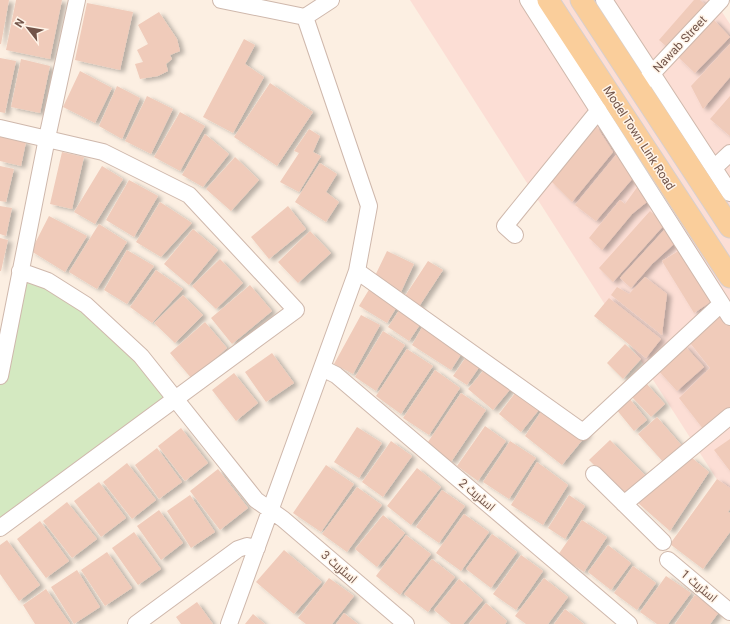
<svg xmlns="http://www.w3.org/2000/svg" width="730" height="624" viewBox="0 0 730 624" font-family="Roboto,Cairo,sans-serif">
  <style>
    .commercial { fill: #fcded5 }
    .green { fill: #d4e9c1 }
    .building { fill: #f0cbba; filter: url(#shadow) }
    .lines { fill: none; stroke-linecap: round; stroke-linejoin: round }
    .minor-casing { stroke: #cfb8ac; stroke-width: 18 }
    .major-casing { stroke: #d8cfcc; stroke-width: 23 }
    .minor { stroke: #fff; stroke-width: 16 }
    .major { stroke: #face9b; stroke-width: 21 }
    .labels { text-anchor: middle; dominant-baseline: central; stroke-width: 3; stroke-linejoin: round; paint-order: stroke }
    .street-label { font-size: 12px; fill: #725449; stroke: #fff4e8 }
  </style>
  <defs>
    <filter id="shadow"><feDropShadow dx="4.5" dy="2.5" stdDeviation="2" flood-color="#0004"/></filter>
  </defs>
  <rect width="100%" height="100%" fill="#fcefe2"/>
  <path class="commercial" d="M410 0H714L730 24V500Z"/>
  <path class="green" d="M20 271 48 281 177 399 0 528V376Z"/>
  <path class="building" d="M0 0H9L1 44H0Z
    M16 0H62L50 59 6 50Z
    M694 0H700L710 9 673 52 659 40Z
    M87 3 133 12 120 70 75 60Z
    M159 12 177 39 180 51 170 55 172 59 166 64 168 71 158 76 140 79 135 64 143 62 137 50 148 44 138 25Z
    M713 19 730 37 695 73 678 57Z
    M244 39 255 45 245 64 264 77 233 133 203 117Z
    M730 44V77L703 109 691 86Z
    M0 58 16 61 5 113 0 112Z
    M21 59 50 66 40 113 11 107Z
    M80 71 112 88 95 123 63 107Z
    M270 83 313 112 277 166 234 137Z
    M117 86 140 98 122 139 99 126Z
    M147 96 173 109 151 154 125 141Z
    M730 96V136L710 119Z
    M180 112 205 126 180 171 154 157Z
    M595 124 613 152 572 202 551 181Z
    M309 129 320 136 313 152 321 156 299 192 280 182 299 153 294 151Z
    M205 134 229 154 203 187 182 175Z
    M0 136 26 142 21 166 0 161Z
    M62 152 84 157 72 209 50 204Z
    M616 155 633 178 596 221 575 205Z
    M235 157 259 180 231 211 206 189Z
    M320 163 337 174 326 192 339 202 326 222 295 202Z
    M0 166 14 169 6 202 0 201Z
    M102 166 123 179 95 224 74 212Z
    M129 180 158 196 134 237 106 220Z
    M638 186 648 201 632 214 602 250 589 238 620 200 625 204Z
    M160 202 192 223 161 257 136 242Z
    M0 206 12 208 6 236 0 234Z
    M288 206 306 229 269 259 251 237Z
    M650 211 665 224 613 282 599 268Z
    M49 216 87 236 65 272 31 251Z
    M99 224 127 242 97 289 69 272Z
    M666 228 675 243 652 264 631 288 620 278Z
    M193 229 218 250 189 285 164 264Z
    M310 231 331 253 298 283 278 262Z
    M0 238 8 240 1 271H0Z
    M127 250 154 266 127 304 104 290Z
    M680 250 712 301 694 313 662 261Z
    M387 251 414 264 400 294 373 280Z
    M220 259 243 283 216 309 192 286Z
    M428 261 443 270 418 308 403 299Z
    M156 270 183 289 152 323 130 307Z
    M645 277 667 294 662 335 611 295 617 287 629 294Z
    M250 285 272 311 232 344 211 318Z
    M370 288 398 305 387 323 359 306Z
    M183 295 203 315 175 343 154 323Z
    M609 298 661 339 646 358 594 316Z
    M400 309 421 323 409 341 388 327Z
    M722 310 730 325V407L704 430 679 398 710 368 687 339Z
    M361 315 380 325 353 374 334 364Z
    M205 322 227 348 192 379 170 353Z
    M424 324 464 350 451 370 412 345Z
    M383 331 405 345 376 391 355 377Z
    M625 344 641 359 623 379 607 363Z
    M684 345 704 367 677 391 657 369Z
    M407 349 433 366 401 414 376 396Z
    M272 353 294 383 266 402 245 372Z
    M468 354 482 363 467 385 453 376Z
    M488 365 513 386 493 410 468 389Z
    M435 370 460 388 429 435 403 418Z
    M234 373 258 403 236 421 212 390Z
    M646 383 665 404 651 417 631 396Z
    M519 388 542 406 521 432 499 414Z
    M461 393 486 410 451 462 426 445Z
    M629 398 647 420 634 431 616 409Z
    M544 407 588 433 562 465 525 436Z
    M657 417 683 447 665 464 638 434Z
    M485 426 506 441 478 481 457 466Z
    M357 427 382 443 359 478 334 462Z
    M181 428 208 463 185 481 158 446Z
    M730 439V471L714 450Z
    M610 440 646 476 626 497 589 460Z
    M391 441 412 456 383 497 362 482Z
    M510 441 536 458 509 499 483 482Z
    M157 448 182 482 159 499 135 465Z
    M691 457 709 472 670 531 638 503Z
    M537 462 568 485 543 525 511 505Z
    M127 463 156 500 132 519 103 482Z
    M326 465 354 484 321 532 293 513Z
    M417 468 441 487 411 525 387 506Z
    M218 469 248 508 220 530 190 491Z
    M717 479 730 488V509L728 512 730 513V532L703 569 670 544Z
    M99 482 126 518 101 537 74 501Z
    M357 487 382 505 347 552 322 534Z
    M442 490 465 506 439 543 416 527Z
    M190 495 215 532 191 548 167 511Z
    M569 495 585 506 565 539 548 528Z
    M67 502 97 539 72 558 43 521Z
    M159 510 183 543 161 560 137 526Z
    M464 514 489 532 461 571 436 553Z
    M383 515 405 533 377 567 355 549Z
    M582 520 607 537 584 572 558 555Z
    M40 521 69 561 46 578 17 539Z
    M134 532 161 569 138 585 112 548Z
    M492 534 517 552 491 588 466 569Z
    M406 535 431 554 400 595 376 576Z
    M7 540 40 585 19 601 0 574V545Z
    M608 545 631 563 611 590 588 572Z
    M284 550 322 582 294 614 256 582Z
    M107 552 132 588 105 606 81 570Z
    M521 555 543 571 516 610 493 594Z
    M432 559 455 577 428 612 404 594Z
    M633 566 656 583 637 610 614 593Z
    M77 570 100 607 74 624 51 587Z
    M666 576 691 593 668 624H657L640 612Z
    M329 578 354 596 332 624H306L298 618Z
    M544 578 568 597 548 624H526L515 616Z
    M459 579 483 600 463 624H451L434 610Z
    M46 589 70 624H35L23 605Z
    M695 595 719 612 710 624H675Z
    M197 602 213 624H181L176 617Z
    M486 603 507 621 505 624H469Z
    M565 609 584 624H554Z
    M344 613 358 624H336Z
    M253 614 265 624H245Z"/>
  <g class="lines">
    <g class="minor-casing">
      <path id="minor" d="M221 0 305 17 331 0
        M528 0 730 317
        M604 0 730 193
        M645 81 721 0
        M0 128 103 152 189 195 296 310 0 528
        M714 168 730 153
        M515 235 505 226 599 110
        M20 271 48 281 86 305 141 356 256 500 283 519 406 624
        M357 271 583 432 721 304
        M322 368 336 375 629 624
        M0 376 47 138 77 0
        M594 474 663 542
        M624 504 730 416
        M668 560 730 612
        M136 624 238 549 247 546 257 548
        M229 624 357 271 369 206 305 17"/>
    </g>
    <g class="major-casing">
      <path id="major" d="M548 0 730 277
        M581 0 730 227"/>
    </g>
    <use href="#minor" class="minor"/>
    <use href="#major" class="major"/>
  </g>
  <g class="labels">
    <g class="street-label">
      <text transform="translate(680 44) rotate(-47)">Nawab Street</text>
      <text transform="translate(639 138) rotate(57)">Model Town Link Road</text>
      <text transform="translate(477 495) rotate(40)">اسٹریٹ 2</text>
      <text transform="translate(339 567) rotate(41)">اسٹریٹ 3</text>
      <text transform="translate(699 586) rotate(40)">اسٹریٹ 1</text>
    </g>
  </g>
  <g transform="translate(28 28) rotate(301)" stroke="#fff4e8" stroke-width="3" paint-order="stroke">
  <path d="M0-3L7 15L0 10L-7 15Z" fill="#725449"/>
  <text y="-6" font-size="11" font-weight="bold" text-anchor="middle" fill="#725449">N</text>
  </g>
</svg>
